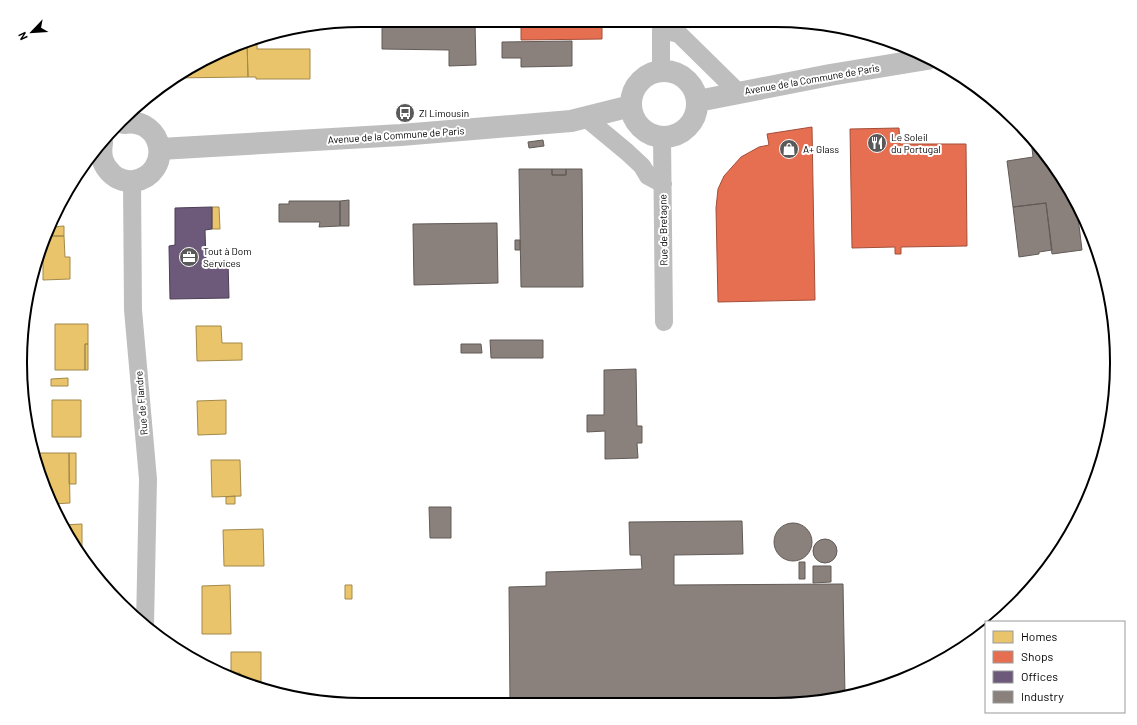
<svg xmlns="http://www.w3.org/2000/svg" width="1137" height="725" viewBox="0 0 1137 725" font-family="Barlow,sans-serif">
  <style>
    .homes { fill: #e9c46a; stroke: #a3894a }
    .shops { fill: #e76f51; stroke: #a24e39 }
    .offices { fill: #6d597a; stroke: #4c3e55 }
    .industry { fill: #8a817c; stroke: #615a57 }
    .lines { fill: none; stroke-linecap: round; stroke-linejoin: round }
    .minor { stroke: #bebebe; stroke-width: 18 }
    .tertiary { stroke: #bebebe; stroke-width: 22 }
    .labels { text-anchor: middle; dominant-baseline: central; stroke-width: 4; stroke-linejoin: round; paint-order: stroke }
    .street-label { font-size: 10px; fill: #000; stroke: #fff }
    .poi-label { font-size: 10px; fill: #000; stroke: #fff; text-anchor: start }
    .rim { fill: none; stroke: #000; stroke-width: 2 }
  </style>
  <rect width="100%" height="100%" fill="#fff"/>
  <path class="homes" d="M257 37V49H310V79H256V77H248L247 41Z
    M247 41 248 77 172 78Z
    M212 207H219L220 229H212Z
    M64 226V236H47L52 227Z
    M47 236H64L65 257H70V279L43 280V244Z
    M55 324H88V344H85V370H55Z
    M196 326H221L222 343H242V360L197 361Z
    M85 344H88V370H85Z
    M68 378V386H51V379Z
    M52 400H81V437H52Z
    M226 400V434L198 435 197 401Z
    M35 453H69L70 503 53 504 35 460Z
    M69 453H76V484H69Z
    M211 460H240L241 496 212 497Z
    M235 496V504H226V497Z
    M82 524V553L66 534 62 525Z
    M263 529 264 566H224L223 530Z
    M230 585 231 634H202V586Z
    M345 585H352V599H345Z
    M231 652H261V687L240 681V673L231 674Z"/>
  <path class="shops" d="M521 21 602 22V39L521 40Z
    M812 127 815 300 718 302 716 208 718 189 724 176 741 157 759 147 769 145 767 134Z
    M899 128 900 144H966L967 246 901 247V254H895V247L852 248 850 129Z"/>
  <path class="offices" d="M212 207V229L205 230 206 261H228L229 298 170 299 169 246 175 245V208Z"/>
  <path class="industry" d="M382 20 461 21V24H475L476 65 449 66V50L382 49Z
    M572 41V66L521 67V58H502V42Z
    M411 110V115L399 116V111Z
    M543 140 544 146 529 148 528 142Z
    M1039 147 1046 154 1076 201 1082 250 1052 254 1046 203 1013 207 1007 161 1033 157 1032 148Z
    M519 169H552V175H566V169H582L583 287H521Z
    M552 169H566V175H552Z
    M349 200V226H340V201Z
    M289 201H340V226L319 227 320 222H279V204H289Z
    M1046 203 1052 250 1039 252V254L1019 257 1013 207Z
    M497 223 498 283 414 285 413 224Z
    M515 240H520V250H515Z
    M490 340H543V358H491Z
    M461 344H481L482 353H461Z
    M636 369 637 426H642V443H637L638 458 605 459V431L587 432V415H604V370Z
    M429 507H451V538H430Z
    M742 521 743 554 674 555V585L843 584 845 696 797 704 510 703 509 587 546 586V572L642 569 641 555H630L629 522Z
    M774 542a19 19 0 1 1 38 0a19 19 0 1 1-38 0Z
    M813 551a12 12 0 1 1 24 0a12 12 0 1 1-24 0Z
    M799 562H805V579H799Z
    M813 566H831V582L813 583Z"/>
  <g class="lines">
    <path class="minor" d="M661 22V70
      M662 30 679 34 738 92
      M586 118 627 152 642 166 648 176 663 184
      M662 137 664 322
      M132 181 133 310 148 479 145 625"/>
    <path class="tertiary" d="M631 104a33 33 0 1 1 66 0a33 33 0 1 1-66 0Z
      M698 101 830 75 927 59
      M102 143C100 155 102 165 112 174 117 179 126 182 134 181 173 174 165 117 124 123
      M160 149 401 135 571 121 631 106"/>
  </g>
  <defs>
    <g id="bus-disc" transform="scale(1)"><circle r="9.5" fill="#595959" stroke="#fff"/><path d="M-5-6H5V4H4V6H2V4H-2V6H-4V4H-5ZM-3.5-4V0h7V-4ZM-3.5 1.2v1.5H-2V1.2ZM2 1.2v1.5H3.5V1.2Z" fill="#fff"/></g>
    <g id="restaurant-disc" transform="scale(1)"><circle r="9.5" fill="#595959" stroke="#fff"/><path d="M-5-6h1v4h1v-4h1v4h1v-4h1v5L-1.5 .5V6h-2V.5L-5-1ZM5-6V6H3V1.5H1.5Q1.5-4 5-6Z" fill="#fff"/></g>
    <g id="shop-disc" transform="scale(1)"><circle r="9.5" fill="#595959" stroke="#fff"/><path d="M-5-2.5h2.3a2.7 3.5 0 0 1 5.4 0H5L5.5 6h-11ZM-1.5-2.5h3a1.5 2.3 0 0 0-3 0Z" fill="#fff"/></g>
    <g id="office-disc" transform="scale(1)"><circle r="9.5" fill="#595959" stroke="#fff"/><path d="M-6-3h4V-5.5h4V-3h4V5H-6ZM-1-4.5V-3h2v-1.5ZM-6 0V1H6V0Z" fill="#fff"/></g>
  </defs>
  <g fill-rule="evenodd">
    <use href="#bus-disc" x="405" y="113"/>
    <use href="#restaurant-disc" x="877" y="143"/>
    <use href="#shop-disc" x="789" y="149"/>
    <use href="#office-disc" x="189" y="257"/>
  </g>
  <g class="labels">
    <g class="street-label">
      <text transform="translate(812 79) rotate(-10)">Avenue de la Commune de Paris</text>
      <text transform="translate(396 135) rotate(-4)">Avenue de la Commune de Paris</text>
      <text transform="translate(663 230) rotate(-91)">Rue de Bretagne</text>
      <text transform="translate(141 403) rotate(-95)">Rue de Flandre</text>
    </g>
    <g class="poi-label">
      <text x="419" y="113">ZI Limousin</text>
      <text x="891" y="137">Le Soleil<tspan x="891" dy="12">du Portugal</tspan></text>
      <text x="803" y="149">A+ Glass</text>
      <text x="203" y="251">Tout à Dom<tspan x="203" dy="12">Services</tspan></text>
    </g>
  </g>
  <path d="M0 0H1137V725H0ZM362 27H775A335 335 0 0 1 1110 362V363A335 335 0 0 1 775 698H362A335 335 0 0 1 27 363V362A335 335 0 0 1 362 27Z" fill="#fff" fill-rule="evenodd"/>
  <path class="rim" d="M362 27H775A335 335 0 0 1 1110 362V363A335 335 0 0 1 775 698H362A335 335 0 0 1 27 363V362A335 335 0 0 1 362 27Z"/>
  <rect x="985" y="621" width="140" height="92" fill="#ffffff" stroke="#999999"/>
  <rect x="993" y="631" width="20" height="12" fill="#e9c46a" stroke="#999999"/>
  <text x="1021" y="641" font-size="12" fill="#000000">Homes</text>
  <rect x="993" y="651" width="20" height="12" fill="#e76f51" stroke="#999999"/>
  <text x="1021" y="661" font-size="12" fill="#000000">Shops</text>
  <rect x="993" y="671" width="20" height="12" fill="#6d597a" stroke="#999999"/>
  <text x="1021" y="681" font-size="12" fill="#000000">Offices</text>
  <rect x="993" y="691" width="20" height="12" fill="#8a817c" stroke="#999999"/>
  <text x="1021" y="701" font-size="12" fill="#000000">Industry</text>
  <g transform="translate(32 32) rotate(245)" stroke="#ffffff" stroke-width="3" paint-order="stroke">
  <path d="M0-3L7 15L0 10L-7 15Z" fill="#000000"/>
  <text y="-6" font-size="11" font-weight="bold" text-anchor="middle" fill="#000000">N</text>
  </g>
</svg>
